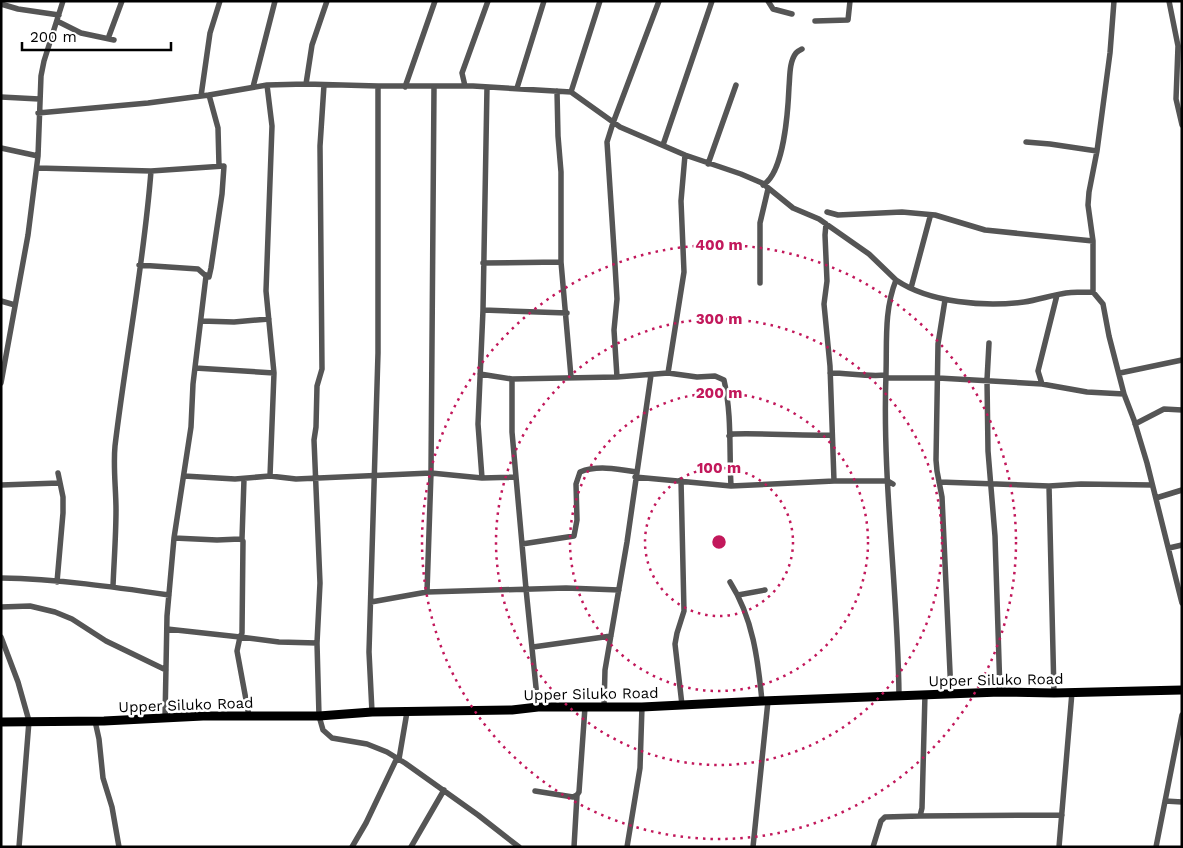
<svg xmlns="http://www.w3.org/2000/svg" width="1183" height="848" viewBox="0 0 1183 848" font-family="'Work Sans',sans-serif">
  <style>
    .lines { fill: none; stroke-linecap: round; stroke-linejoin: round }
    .street { stroke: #555; stroke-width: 5.5 }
    .primary { stroke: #000; stroke-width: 9 }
    .ring { fill: none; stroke: #c2185b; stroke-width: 2.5; stroke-dasharray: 2.5 5 }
    .labels { text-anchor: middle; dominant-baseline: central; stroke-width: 5; stroke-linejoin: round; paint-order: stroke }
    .street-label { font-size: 15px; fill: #000; stroke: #fff }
    .centre { fill: #c2185b; stroke: #fff; stroke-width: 2.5 }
    .ring-label { font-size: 15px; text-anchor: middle; font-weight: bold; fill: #c2185b; stroke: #fff; stroke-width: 5; stroke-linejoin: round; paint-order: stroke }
  </style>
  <rect width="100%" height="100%" fill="#fff"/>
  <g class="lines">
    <path class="street" d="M768 1 773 9 792 14
      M1114 1 1110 53 1097 151 1089 192 1088 205 1093 241V292L1103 304 1109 336 1124 394 1134 420 1147 463 1182 603
      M1169 1 1178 46 1176 99 1182 125
      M1 4 18 9 59 15
      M57 21 81 33 114 40
      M815 21 848 20 850 1
      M109 36 122 1
      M306 84 312 45 327 1
      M267 85 272 126 266 291 274 373 270 476
      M324 85 320 146 322 369 317 386 316 427 314 440 320 583 317 643 319 716 323 730 332 738 367 744 387 752 405 763 478 815 519 847
      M378 86H473L571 92 620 127 685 155 741 174 762 183 793 208 819 219 869 254 896 280
      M465 86 462 73 488 1
      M253 87 275 1
      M405 87 435 1
      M517 88 544 1
      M557 91 558 136 561 172V262L571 377
      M571 92 600 1
      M209 95 218 128 219 166
      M201 96 210 33 220 1
      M1 97 39 99
      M38 113 148 103 209 95 267 85 306 84 378 86V353L369 652 372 712
      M1026 142 1050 144 1097 151
      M663 145 712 1
      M1 148 38 156
      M708 164 736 85
      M37 168 151 171 224 166 222 194 211 268 209 277 206 275
      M763 185C784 173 788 110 789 87 790 77 789 62 796 53 797 52 800 50 802 49
      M827 212 838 215 902 212 935 215 985 230 1093 241
      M826 224 825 235 827 281 824 304 830 366 834 481
      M483 263 561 262
      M139 265 198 269 206 276 193 384 191 427 174 538 167 616 165 719
      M760 283V223L768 189
      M911 288 930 217
      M945 300 938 344 936 460 937 471 942 497 951 694
      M1 301 15 305
      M483 310 567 313
      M201 321 234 322 269 319
      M989 343 987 380 988 451 995 536 1000 692
      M195 368 274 373
      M668 373 684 272 681 201 685 155
      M830 373C849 373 867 377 886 375
      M1120 373 1182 360
      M480 374 512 379 617 377 668 373 697 377 715 376 724 380C732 415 729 450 731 486
      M617 377 614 330 617 299 615 265 607 142 613 123 659 1
      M886 378H938L1042 384 1087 392 1124 394
      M512 379V432L526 589 538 707
      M1 383 28 235 38 156 41 76 44 61 63 1
      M1042 384 1038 371 1057 295
      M1135 424 1164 409 1182 410
      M729 436 733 434C767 433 799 436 832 435
      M184 476 235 479 270 476 296 479 431 473 482 478 516 477
      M635 477 731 486 834 481H888L893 484
      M482 478 478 424 483 310 487 87
      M681 480 684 611 677 633 675 644 682 705
      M939 482 1049 486 1054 693
      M1 485 59 483
      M1049 486 1081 484 1152 485
      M1156 498 1182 490
      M242 539 244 479
      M522 544 574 536 577 520 576 484 580 472C597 465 618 469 636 472
      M1169 548 1182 545
      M1 578C58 579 114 587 169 595
      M57 582 63 513V497L58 473
      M730 582C753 618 758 660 762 701
      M113 586C114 561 116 536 116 510 116 489 113 467 115 446 126 354 144 263 151 171
      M427 592 566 588 619 590
      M738 595 765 590
      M371 602 427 592 431 473 434 87
      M1 607 30 606 55 612 72 619 106 641 166 670
      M167 629 240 637 242 633 243 541 240 539 217 540 174 538
      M1 637 18 682 29 721 19 847
      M533 647 611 636
      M899 696C898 588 882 481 886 374 887 342 884 310 896 280 930 303 985 307 1024 302 1038 300 1052 295 1066 293 1075 292 1084 292 1093 292
      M604 707 605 670 627 542 651 375
      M249 716 237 651 240 637 279 642 317 643
      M95 721 99 739 103 778 112 807 119 847
      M399 759 407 712
      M535 791 573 797 577 795 579 792 585 707
      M1165 801 1182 802
      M920 816 1062 815
      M352 847 366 823 397 758
      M411 847 444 790
      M574 847 577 795
      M627 847 640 768 642 707
      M753 847 768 701
      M873 847 881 821 885 817 920 816 922 808 925 694
      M1059 847 1072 692
      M1156 847 1182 715"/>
    <path class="primary" d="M1 722 104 721 203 716H319L372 712 512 710 538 707H642L762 701 1000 692 1054 693 1182 690"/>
  </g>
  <g class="ring">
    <circle cx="719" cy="542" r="74"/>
    <circle cx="719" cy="542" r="149"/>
    <circle cx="719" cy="542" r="223"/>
    <circle cx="719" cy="542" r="297"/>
  </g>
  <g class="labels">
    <g class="street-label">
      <text transform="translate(996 680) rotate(-1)">Upper Siluko Road</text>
      <text transform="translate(591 694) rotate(-1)">Upper Siluko Road</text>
      <text transform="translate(186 705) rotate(-2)">Upper Siluko Road</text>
    </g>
  </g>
  <circle cx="719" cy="542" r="8" class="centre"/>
  <g class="ring-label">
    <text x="719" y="250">400 m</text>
    <text x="719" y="324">300 m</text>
    <text x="719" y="398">200 m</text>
    <text x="719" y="473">100 m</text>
  </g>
  <rect width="1183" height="848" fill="none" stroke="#000000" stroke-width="5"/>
  <path d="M22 42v8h149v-8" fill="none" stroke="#000000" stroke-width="2.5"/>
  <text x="30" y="42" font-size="15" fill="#000000" stroke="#ffffff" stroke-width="4" paint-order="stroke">200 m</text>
</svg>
